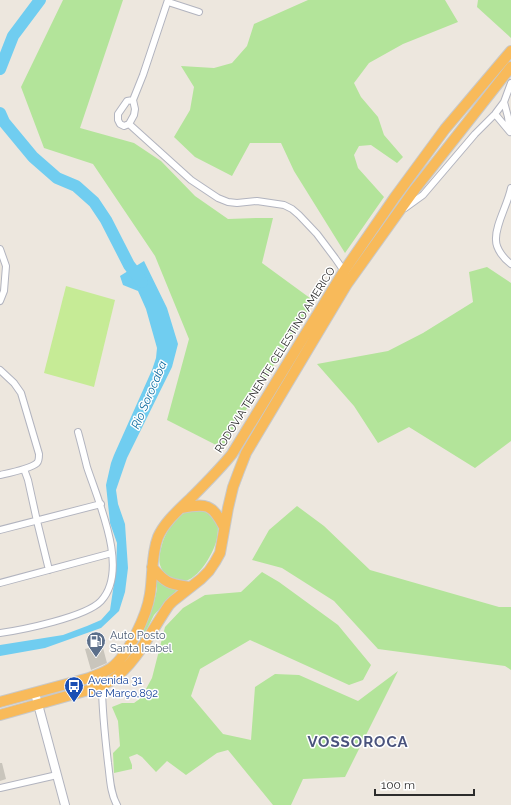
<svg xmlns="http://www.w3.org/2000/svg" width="511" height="805" viewBox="0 0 511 805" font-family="Raleway,sans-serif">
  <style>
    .green { fill: #b3e49a }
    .pitch { fill: #c6eb96 }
    .water { fill: #70cdf0 }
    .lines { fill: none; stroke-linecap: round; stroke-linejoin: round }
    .river { stroke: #70cdf0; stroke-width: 12 }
    .building { fill: #c9c5bc }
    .minor-casing { stroke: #b2b4bf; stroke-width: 8 }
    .secondary-casing { stroke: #b2b4bf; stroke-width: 10 }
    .trunk-casing { stroke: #c8c8c8; stroke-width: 12 }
    .minor { stroke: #fff; stroke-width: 6 }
    .secondary { stroke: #fff; stroke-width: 8 }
    .trunk { stroke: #f8ba5a; stroke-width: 10 }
    .labels { text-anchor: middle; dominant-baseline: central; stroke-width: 3; stroke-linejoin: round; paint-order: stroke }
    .street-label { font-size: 11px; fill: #2c2c2c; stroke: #fff }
    .service-label { font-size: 11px; fill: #4e5e75; stroke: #fff; text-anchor: start }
    .transit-label { font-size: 11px; fill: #164399; stroke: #fff; text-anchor: start }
    .water-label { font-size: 12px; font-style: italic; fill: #0c6b9f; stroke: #fff }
    .district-label { font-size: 15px; font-weight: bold; letter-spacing: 1px; fill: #4b547d; stroke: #fff }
  </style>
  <rect width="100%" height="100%" fill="#ede7de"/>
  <path class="green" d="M63 0H123L80 128 134 143 161 161 195 196 228 219 256 218H273L262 263 314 301 222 448 167 420 189 339 155 256 93 164 44 148 21 87Z
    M308 0H445L458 22 403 44 369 63 354 83 361 97 378 117 384 135 403 157 397 163 371 145 359 146 354 155 358 168 384 197 345 253 294 171 281 143H250L232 176 195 157 174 137 190 110 194 87 181 66 214 68 232 63 247 46 254 24Z
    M478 0H511V38L477 7Z
    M487 267 511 283V441L475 468 409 427 378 443 354 406 317 364 388 351 423 333 473 302 469 272Z
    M297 506 324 526 370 570 499 607H511V670L505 666 378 649 334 601 282 568 252 560 269 530Z
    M190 509 209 511 218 523C218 528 218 533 217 538 215 551 198 581 183 581 173 581 163 575 160 565 158 558 161 548 163 541 168 527 177 516 190 509Z
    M262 572 279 582 338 625 371 665 363 680 349 685 250 640 200 669 191 696 223 734 251 740 255 687 275 674 299 675 358 701 398 671 345 777 303 779 291 805H273L228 750 217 753 186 775 167 761 156 772 142 757 137 754 129 757 132 765V769L114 773 113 753 120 746 118 721 112 707 122 703H134L141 698 152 678 165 627 183 608 205 595 241 592Z
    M156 576C163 583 167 588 177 590L154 615 136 651 110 678 41 700 39 694 97 679 147 620 154 602 157 589Z"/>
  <path class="pitch" d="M66 286 115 300 94 387 44 373Z"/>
  <path class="water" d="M144 261 167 308 178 344 172 367 127 458 116 490 118 504 125 524 128 568 125 592 119 611 101 628 45 648 0 656V645L63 635 87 626 101 620 110 610 116 570 117 543 110 523 106 485 111 463 114 455 152 370 156 358 157 348 146 309 138 291 123 285 120 276Z"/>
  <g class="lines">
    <path class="river" d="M0 69 13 36 40 0
      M0 113 4 122 33 157 57 178 76 186 94 202 106 220 129 265 142 282"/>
  </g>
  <path class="building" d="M93 647 94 651 103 648 107 663 91 670 85 649Z
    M0 763H2L6 779 0 781Z"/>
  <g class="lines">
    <g class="minor-casing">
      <path id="minor" d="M168 2 199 12
        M133 100 127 101 118 114V120L120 124 124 126 129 124 134 115 135 109 133 100 143 75 168 0
        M495 114 510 132 508 117 504 102
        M129 124 191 180 218 198 228 202 237 203 257 201 284 205 292 209 299 215 317 234 335 258 344 271
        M511 188C508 204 495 225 496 240 496 249 504 259 511 264
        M405 208 423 195 475 134 495 114 504 102 511 83
        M0 249 6 266 4 291 0 301
        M0 370 14 383 21 393 39 454C39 457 39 461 37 463 30 469 9 473 0 475
        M24 469 28 480 37 521 49 570
        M0 530 101 504
        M0 583 112 553
        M0 633C22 630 86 617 101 601 130 570 98 501 87 467 84 455 81 443 78 432
        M102 685C102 711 105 737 108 763 110 777 110 793 117 805
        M0 788 57 775"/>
    </g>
    <g class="secondary-casing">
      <path id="secondary" d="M35 693 65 805"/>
    </g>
    <g class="trunk-casing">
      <path id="trunk" d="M181 508C207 503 212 504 224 527
        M152 567C166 584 170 584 190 587
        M0 702 89 678C96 675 104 673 111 668 128 656 147 615 150 594 153 576 151 555 158 537 165 521 181 508 193 496 207 482 220 469 232 454L344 271 395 197 445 129 511 51
        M0 715 92 689C99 686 106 684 112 680 136 664 153 628 169 605L173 601 201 579 209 571 215 562 220 553 228 508 233 487 239 471 246 453 347 284 415 189 511 67"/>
    </g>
    <use href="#minor" class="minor"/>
    <use href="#secondary" class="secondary"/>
    <use href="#trunk" class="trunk"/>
  </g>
  <defs>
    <g id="fuel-pin" transform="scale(1)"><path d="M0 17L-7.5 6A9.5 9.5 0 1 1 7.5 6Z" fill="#5c6f8a" stroke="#fff"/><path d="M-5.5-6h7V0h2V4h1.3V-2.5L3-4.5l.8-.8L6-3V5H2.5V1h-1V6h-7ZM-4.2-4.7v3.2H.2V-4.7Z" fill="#fff"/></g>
    <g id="bus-pin" transform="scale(1)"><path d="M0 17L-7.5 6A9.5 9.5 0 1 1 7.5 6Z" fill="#1a4fb4" stroke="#fff"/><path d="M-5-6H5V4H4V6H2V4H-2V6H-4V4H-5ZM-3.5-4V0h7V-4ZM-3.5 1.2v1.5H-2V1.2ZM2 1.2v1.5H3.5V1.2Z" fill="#fff"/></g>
  </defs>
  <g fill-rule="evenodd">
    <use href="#fuel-pin" x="96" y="641"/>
    <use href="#bus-pin" x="74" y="686"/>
  </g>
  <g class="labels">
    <g class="street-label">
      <text transform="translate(275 360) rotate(-58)">RODOVIA TENENTE CELESTINO AMERICO</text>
    </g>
    <g class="service-label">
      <text x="110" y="635">Auto Posto<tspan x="110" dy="13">Santa Isabel</tspan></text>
    </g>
    <g class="transit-label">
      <text x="88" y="680">Avenida 31<tspan x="88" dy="13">De Março,892</tspan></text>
    </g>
    <g class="water-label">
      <text transform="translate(149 395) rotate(-67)">Rio Sorocaba</text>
    </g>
    <g class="district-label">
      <text x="358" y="742">VOSSOROCA</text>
    </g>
  </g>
  <path d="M375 789v6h99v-6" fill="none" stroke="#2c2c2c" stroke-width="2"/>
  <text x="381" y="789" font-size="12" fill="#2c2c2c" stroke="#ffffff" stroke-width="3" paint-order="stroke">100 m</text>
</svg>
